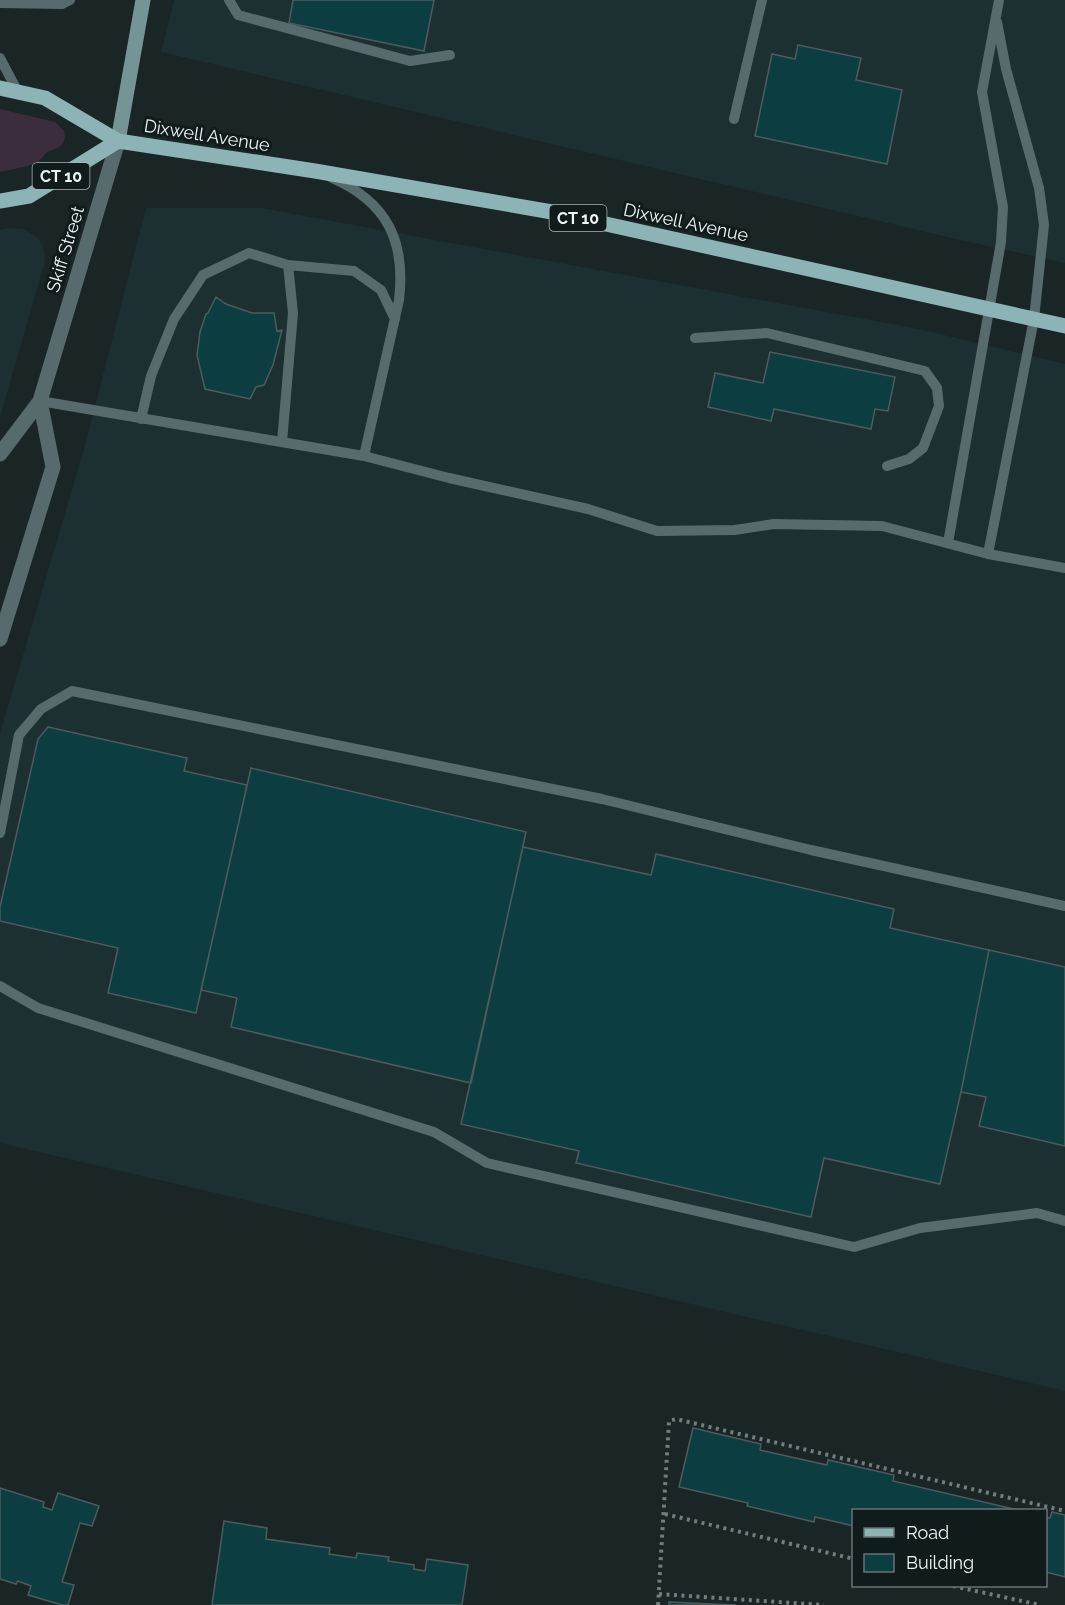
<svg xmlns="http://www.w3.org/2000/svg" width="1065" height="1605" viewBox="0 0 1065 1605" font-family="Raleway,sans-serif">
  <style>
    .built { fill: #1c2f31 }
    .green { fill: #3c2d3c }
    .building { fill: #0c3d41; stroke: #4e5b5c; stroke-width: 1.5 }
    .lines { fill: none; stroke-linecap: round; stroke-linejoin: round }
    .path { stroke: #747d7e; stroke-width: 4; stroke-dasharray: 3 4.5; stroke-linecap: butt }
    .service { stroke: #586b6c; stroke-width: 10 }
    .tertiary { stroke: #586b6c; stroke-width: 15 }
    .secondary { stroke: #759496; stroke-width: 15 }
    .primary { stroke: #8cb4b7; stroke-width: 15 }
    .labels { text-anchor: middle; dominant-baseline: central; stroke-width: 6; stroke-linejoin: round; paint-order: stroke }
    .shield { fill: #101b1c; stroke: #abb4b4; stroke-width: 1.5 }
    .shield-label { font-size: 16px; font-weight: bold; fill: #edf5f5 }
    .street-label { font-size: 18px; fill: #edf5f5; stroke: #101b1c }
  </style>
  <rect width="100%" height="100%" fill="#1a2526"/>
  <path class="built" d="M174 0H1065V263L960 240 161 52Z
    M146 208H262L919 329 1065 364V1391L0 1143V733L84 449Z
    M10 228 24 229 38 238 43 246 45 256 44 265 0 417V230Z"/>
  <path class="green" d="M0 109 55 122 64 131 65 137 63 143 58 148 47 152 38 162 28 166 0 172Z"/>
  <path class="building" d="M293 0H434L424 51 289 23Z
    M798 45 861 58 856 80 902 90 887 164 755 136 772 54 795 59Z
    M216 297 226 304 252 313H274L277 331 282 330 273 365 264 385 256 387 250 399 205 389 197 355 200 332 206 314 208 313Z
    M770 352 895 377 888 411 875 409 871 429 774 409 771 421 708 407 715 373 763 383Z
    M48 727 187 758 184 771 247 785 196 1013 108 993 118 948 0 921V907L38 739Z
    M251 768 526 832 471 1083 231 1027 237 998 201 990Z
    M523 847 651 875 656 854 894 909 890 928 989 950 961 1092 940 1184 824 1158 811 1217 576 1163 579 1151 461 1124Z
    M989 950 1065 967V1146L979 1126 986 1097 961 1092Z
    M693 1428 761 1444 760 1450 827 1465 828 1460 894 1475 893 1481 1018 1510H854V1526L815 1517 814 1522 747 1506 748 1503 679 1487Z
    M0 1488 44 1502 43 1507 52 1510 58 1493 99 1506 92 1526 80 1523 62 1582 74 1585 68 1605H62L28 1595 31 1586 18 1581 16 1584 0 1579Z
    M1052 1512 1065 1515V1577L1046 1572V1517L1050 1518Z
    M224 1521 267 1528 266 1539 330 1548 329 1554 356 1558 357 1553 389 1557 388 1561 414 1565V1569L425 1571 427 1559 468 1565 462 1605H212Z
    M669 1602 736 1605H669Z"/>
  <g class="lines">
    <path class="path" d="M665 1514 854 1559
      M953 1586 1040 1605
      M659 1594 824 1605
      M658 1605 669 1421 676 1419 1065 1511"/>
    <path class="service" d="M229 0 238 15 410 61 450 55
      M0 3 62 4 70 0
      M0 58 18 92
      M734 119 762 0
      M332 178C387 202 406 241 399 300L364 456
      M288 265 354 271 381 290 395 319
      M695 338 767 333 925 371 937 388 939 406 923 448 909 459 887 466
      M40 401 364 456 449 478 588 509 657 531 735 530 774 524 882 526 988 554 1065 568
      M141 419 151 376 174 319 203 275 249 253 288 265 293 313 282 442
      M948 543 1001 242 1003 207 982 92 999 0
      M988 554 1034 319 1044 225 1039 188 1006 69 997 22
      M0 833 19 735 41 709 72 691 602 799 811 850 1065 906
      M0 986 38 1008 434 1132 487 1163 854 1247 920 1228 1037 1213 1065 1221"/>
    <path class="tertiary" d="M0 454 40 401 118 141
      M0 639 53 467 40 401"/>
    <path class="secondary" d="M118 141 143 0"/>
    <path class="primary" d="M0 88 45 98 118 141 315 171 552 212 1065 326
      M0 201 29 196 118 141"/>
  </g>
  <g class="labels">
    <g class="shield">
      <rect x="32.5" y="163" width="57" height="26" rx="4.5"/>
      <rect x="549.5" y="205" width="57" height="26" rx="4.5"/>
    </g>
    <g class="shield-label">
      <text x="61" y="176">CT 10</text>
      <text x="578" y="218">CT 10</text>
    </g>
    <g class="street-label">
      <text transform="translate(207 135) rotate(9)">Dixwell Avenue</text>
      <text transform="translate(686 222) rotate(12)">Dixwell Avenue</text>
      <text transform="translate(65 249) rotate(-73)">Skiff Street</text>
    </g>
  </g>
  <rect x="852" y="1509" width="195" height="78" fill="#101b1c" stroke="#687273" stroke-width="1.5"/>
  <rect x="864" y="1528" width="30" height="9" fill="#8cb4b7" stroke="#687273" stroke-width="1.5"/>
  <text x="906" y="1539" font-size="18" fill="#edf5f5">Road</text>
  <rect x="864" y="1554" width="30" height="18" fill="#0c3d41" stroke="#687273" stroke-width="1.5"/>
  <text x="906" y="1569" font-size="18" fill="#edf5f5">Building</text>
</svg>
